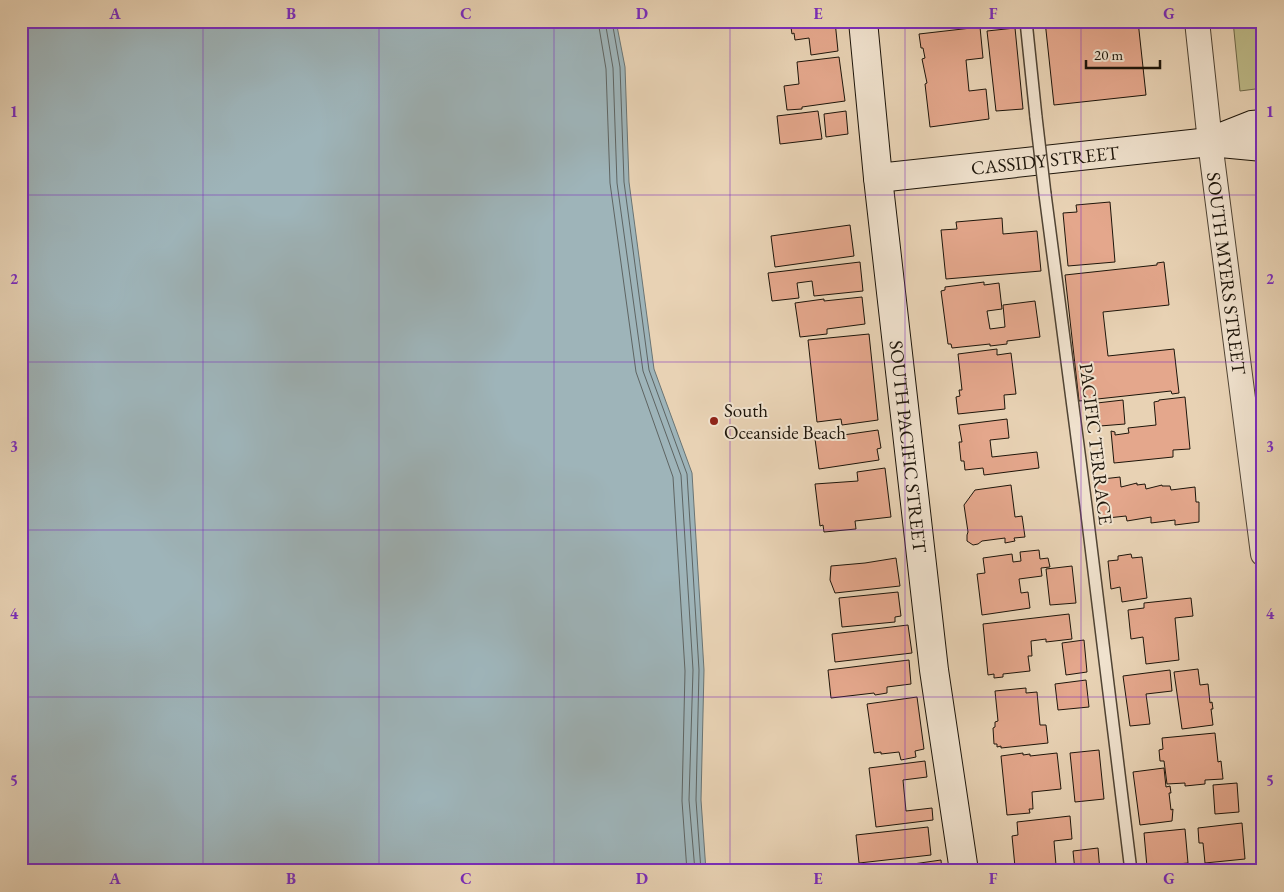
<svg xmlns="http://www.w3.org/2000/svg" width="1284" height="892" viewBox="0 0 1284 892" font-family="'EB Garamond',serif">
  <style>
    .green { fill: #bdba88; stroke: #6d6849 }
    .water { fill: #9eb4b9; stroke: #6a7473 }
    .lines { fill: none; stroke-linecap: round; stroke-linejoin: round }
    .shore { stroke: #5e6462; stroke-width: 1 }
    .building { fill: #e4a78c; stroke: #1d150a }
    .lane-casing { stroke: #504434; stroke-width: 14 }
    .street-casing { stroke: #504434; stroke-width: 26 }
    .secondary-casing { stroke: #1d150a; stroke-width: 30 }
    .lane { stroke: #f0e2ce; stroke-width: 11 }
    .street { stroke: #f0e2ce; stroke-width: 24 }
    .secondary { stroke: #f0e2ce; stroke-width: 28 }
    .lane-bridge-casing { stroke: #504434; stroke-width: 14; stroke-linecap: butt }
    .lane-bridge { stroke: #f0e2ce; stroke-width: 11 }
    .grid { fill: none; stroke: #7b2cbf; stroke-width: 1; stroke-opacity: 0.55 }
    .poi-dot { fill: #8f2418; stroke: #f0e2ce; stroke-width: 2 }
    .labels { text-anchor: middle; dominant-baseline: central; stroke-width: 4; stroke-linejoin: round; paint-order: stroke }
    .street-label { font-size: 19px; fill: #1d150a; stroke: #f0e2ce }
    .poi-label { font-size: 19px; fill: #1d150a; stroke: #f0e2ce; text-anchor: start }
    .neatline { fill: none; stroke: #7b2cbf; stroke-width: 2 }
    .grid-label { font-size: 16px; text-anchor: middle; font-weight: bold; fill: #7b2cbf }
  </style>
  <rect width="100%" height="100%" fill="#e8d2b4"/>
  <filter id="stains"><feTurbulence type="fractalNoise" baseFrequency=".004" numOctaves="4"/><feColorMatrix values="0 0 0 0 .2 0 0 0 0 .09 0 0 0 0 .02 0 0 0 .5 -.17"/></filter>
  <radialGradient id="worn" r=".72"><stop offset=".6" stop-color="#630" stop-opacity="0"/><stop offset="1" stop-color="#630" stop-opacity=".3"/></radialGradient>
  <path class="green" d="M1233 21H1263V88L1240 91Z"/>
  <path class="water" d="M21 21H616L625 67 629 182 654 369 692 473 704 670 701 800 706 871H21Z"/>
  <g class="lines">
    <path class="shore" d="M598 21 606 69 610 183 636 372 673 477 685 671 682 801 687 871
      M605 21 613 68 617 183 643 371 681 475 693 670 689 800 695 871
      M612 21 620 67 624 182 649 370 687 474 699 670 696 800 701 871"/>
  </g>
  <path class="building" d="M790 21H835L838 51 811 55 809 38 795 40 794 33 792 34Z
    M1045 21H1138L1146 95 1054 105Z
    M980 27 983 58 966 60 969 91 986 89 989 119 930 127 925 84 927 83 922 59 925 58 923 48H921L919 34Z
    M1015 28 1023 109 996 111 987 31Z
    M839 57 845 101 802 107V109L787 110 784 86 799 84 797 62Z
    M818 111 822 139 780 144 777 116Z
    M846 111 848 134 826 137 824 114Z
    M1110 202 1115 262 1068 266 1063 213 1077 212 1076 205Z
    M1002 218 1003 234 1037 231 1041 271 946 279 941 230 957 229 956 222Z
    M850 225 854 256 775 267 771 236Z
    M860 262 863 291 814 296 812 281 797 283 799 298 772 301 768 273Z
    M1164 262 1169 305 1103 312 1108 356 1174 349 1179 393 1172 394 1171 391 1079 401 1065 275 1157 265V263Z
    M984 282V285L999 283 1002 309 987 311 990 329 1005 327 1003 305 1035 301 1040 337 1007 341V344L990 346V344L952 348 951 344H948L941 291 945 290V287Z
    M862 297 865 324 827 329V334L800 337 795 303 824 299V301Z
    M869 334 878 420 842 425 841 419 817 422 808 340Z
    M997 349V355L1011 353 1016 394 1004 395 1005 409 958 414 956 397 960 396 959 390H962L958 354Z
    M1185 397 1190 449 1173 450V457L1114 463 1111 431 1115 432V435L1129 433 1128 428 1156 425 1154 402 1159 401V400Z
    M1123 400 1125 424 1100 426 1097 403Z
    M1007 419 1009 438 990 440 992 457 1037 452 1039 468 984 475 983 468 965 470 964 461H961L959 442H962L959 425Z
    M878 430 881 448 877 449 879 460 819 469 815 439Z
    M885 468 891 517 855 521 856 529 824 532 823 525 820 526 815 484 858 481 857 472Z
    M1120 477 1121 487 1137 483V485L1145 484 1146 489 1162 485V486H1170L1171 490 1195 487 1196 502H1199V522L1175 525V520L1151 523V517L1127 521 1126 516 1098 519 1094 480Z
    M1011 485 1015 517 1022 516 1025 537 1014 538 1015 541 1005 543V538L982 541 978 544 973 545 967 541V535L968 532 964 505 975 490Z
    M1039 550 1040 559 1048 558 1050 567 1041 568 1042 576 1019 579 1021 593 1028 592 1030 608 982 615 977 574 985 573 983 558 1012 554 1013 562 1021 561 1020 552Z
    M1131 554 1132 558 1142 557 1147 598 1122 602 1120 587 1111 589 1108 561 1118 560V556Z
    M896 558 900 586 835 593 830 580 831 566 865 563Z
    M1072 566 1076 603 1050 605 1046 569Z
    M898 592 901 616 895 617V622L842 627 839 598Z
    M1191 598 1193 616 1175 618 1179 660 1146 664 1143 637 1131 639 1128 610 1144 608V603Z
    M1069 614 1072 639 1046 642V639L1031 641 1032 656H1028L1030 671 1003 674V677L994 678V674L988 675 983 624Z
    M908 625 912 653 835 662 832 634Z
    M1084 640 1087 672 1066 675 1062 643Z
    M909 660 911 684 887 687V693L875 695 874 693 831 698 828 670Z
    M1198 669 1200 685 1208 684 1210 703 1212 702 1213 709H1211L1213 725 1182 729 1174 672Z
    M1170 670 1172 691 1146 694 1150 724 1130 726 1123 676Z
    M1086 680 1089 707 1058 710 1055 684Z
    M1026 688V693L1037 692 1040 725H1046L1048 743 1001 748V746L997 747V744H994L993 728 995 727V722L998 721 995 691Z
    M917 697 924 749 915 751 916 757 901 760 899 752 881 754V752L874 753 867 704Z
    M1215 733 1218 762 1221 761 1223 779 1205 780V784L1185 786V783L1167 784 1164 761H1160L1159 750 1163 749 1162 738Z
    M1099 750 1104 799 1075 802 1070 753Z
    M1023 753V755L1030 754V756L1057 753 1061 789 1032 792 1033 809H1029L1030 813 1007 815 1001 756Z
    M925 761 927 777 903 780 906 811 932 808 933 820 876 827 869 768Z
    M1164 768 1166 787 1170 786 1171 793H1169L1171 810 1173 809 1172 821 1140 825 1133 772Z
    M1237 783 1239 812 1215 814 1213 785Z
    M1070 816 1072 839 1054 841 1056 865H1049V871H1021V867H1015L1012 836 1018 835 1017 822Z
    M1242 823 1245 859 1205 863 1203 843H1199L1198 828Z
    M928 827 931 855 859 863 856 835Z
    M1185 829 1188 863 1147 867 1144 833Z
    M1098 848 1100 871H1075L1073 851Z
    M941 860 942 871H860L888 867V865L898 864 899 866Z"/>
  <g class="lines">
    <g class="lane-casing">
      <path id="lane" d="M1026 21 1036 117
        M1045 194 1086 506 1131 871"/>
    </g>
    <g class="street-casing">
      <g id="street">
        <path id="s1" d="M1197 21 1210 142 1263 554"/>
      </g>
    </g>
    <g class="secondary-casing">
      <g id="secondary">
        <path id="s2" d="M863 21 878 178 934 670 964 871"/>
        <path d="M1214 140 1252 125 1263 124"/>
        <path id="s3" d="M878 178 1210 142 1263 147"/>
      </g>
    </g>
    <use href="#lane" class="lane"/>
    <use href="#street" class="street"/>
    <use href="#secondary" class="secondary"/>
    <g class="lane-bridge-casing">
      <path id="lane-bridge" d="M1036 117 1045 194"/>
    </g>
    <use href="#lane-bridge" class="lane-bridge"/>
  </g>
  <path class="grid" d="M203 21V871M379 21V871M554 21V871M730 21V871M905 21V871M1081 21V871M21 195H1263M21 362H1263M21 530H1263M21 697H1263"/>
  <circle class="poi-dot" cx="714" cy="421" r="5"/>
  <g class="labels">
    <g class="street-label">
      <text stroke="none"><textPath href="#s3" startOffset="168">CASSIDY STREET</textPath></text>
      <text stroke="none"><textPath href="#s1" startOffset="254">SOUTH MYERS STREET</textPath></text>
      <text transform="translate(1096 444) rotate(83)">PACIFIC TERRACE</text>
      <text stroke="none"><textPath href="#s2" startOffset="428">SOUTH PACIFIC STREET</textPath></text>
    </g>
    <g class="poi-label">
      <text x="724" y="410">South<tspan x="724" dy="22">Oceanside Beach</tspan></text>
    </g>
  </g>
  <rect width="1284" height="892" fill="none" stroke="#e8d2b4" stroke-width="55"/>
  <path d="M1086 60v8h74v-8" fill="none" stroke="#1d150a" stroke-width="2.5"/>
  <text x="1094" y="60" font-size="15" fill="#1d150a" stroke="#f0e2ce" stroke-width="4" paint-order="stroke">20 m</text>
  <rect x="28" y="28" width="1228" height="836" class="neatline"/>
  <g class="grid-label">
    <text x="115" y="19">A</text>
    <text x="291" y="19">B</text>
    <text x="466" y="19">C</text>
    <text x="642" y="19">D</text>
    <text x="818" y="19">E</text>
    <text x="993" y="19">F</text>
    <text x="1169" y="19">G</text>
    <text x="14" y="117">1</text>
    <text x="1270" y="117">1</text>
    <text x="14" y="284">2</text>
    <text x="1270" y="284">2</text>
    <text x="14" y="452">3</text>
    <text x="1270" y="452">3</text>
    <text x="14" y="619">4</text>
    <text x="1270" y="619">4</text>
    <text x="14" y="786">5</text>
    <text x="1270" y="786">5</text>
    <text x="115" y="884">A</text>
    <text x="291" y="884">B</text>
    <text x="466" y="884">C</text>
    <text x="642" y="884">D</text>
    <text x="818" y="884">E</text>
    <text x="993" y="884">F</text>
    <text x="1169" y="884">G</text>
  </g>
  <rect width="100%" height="100%" filter="url(#stains)"/>
  <rect width="100%" height="100%" fill="url(#worn)"/>
</svg>
